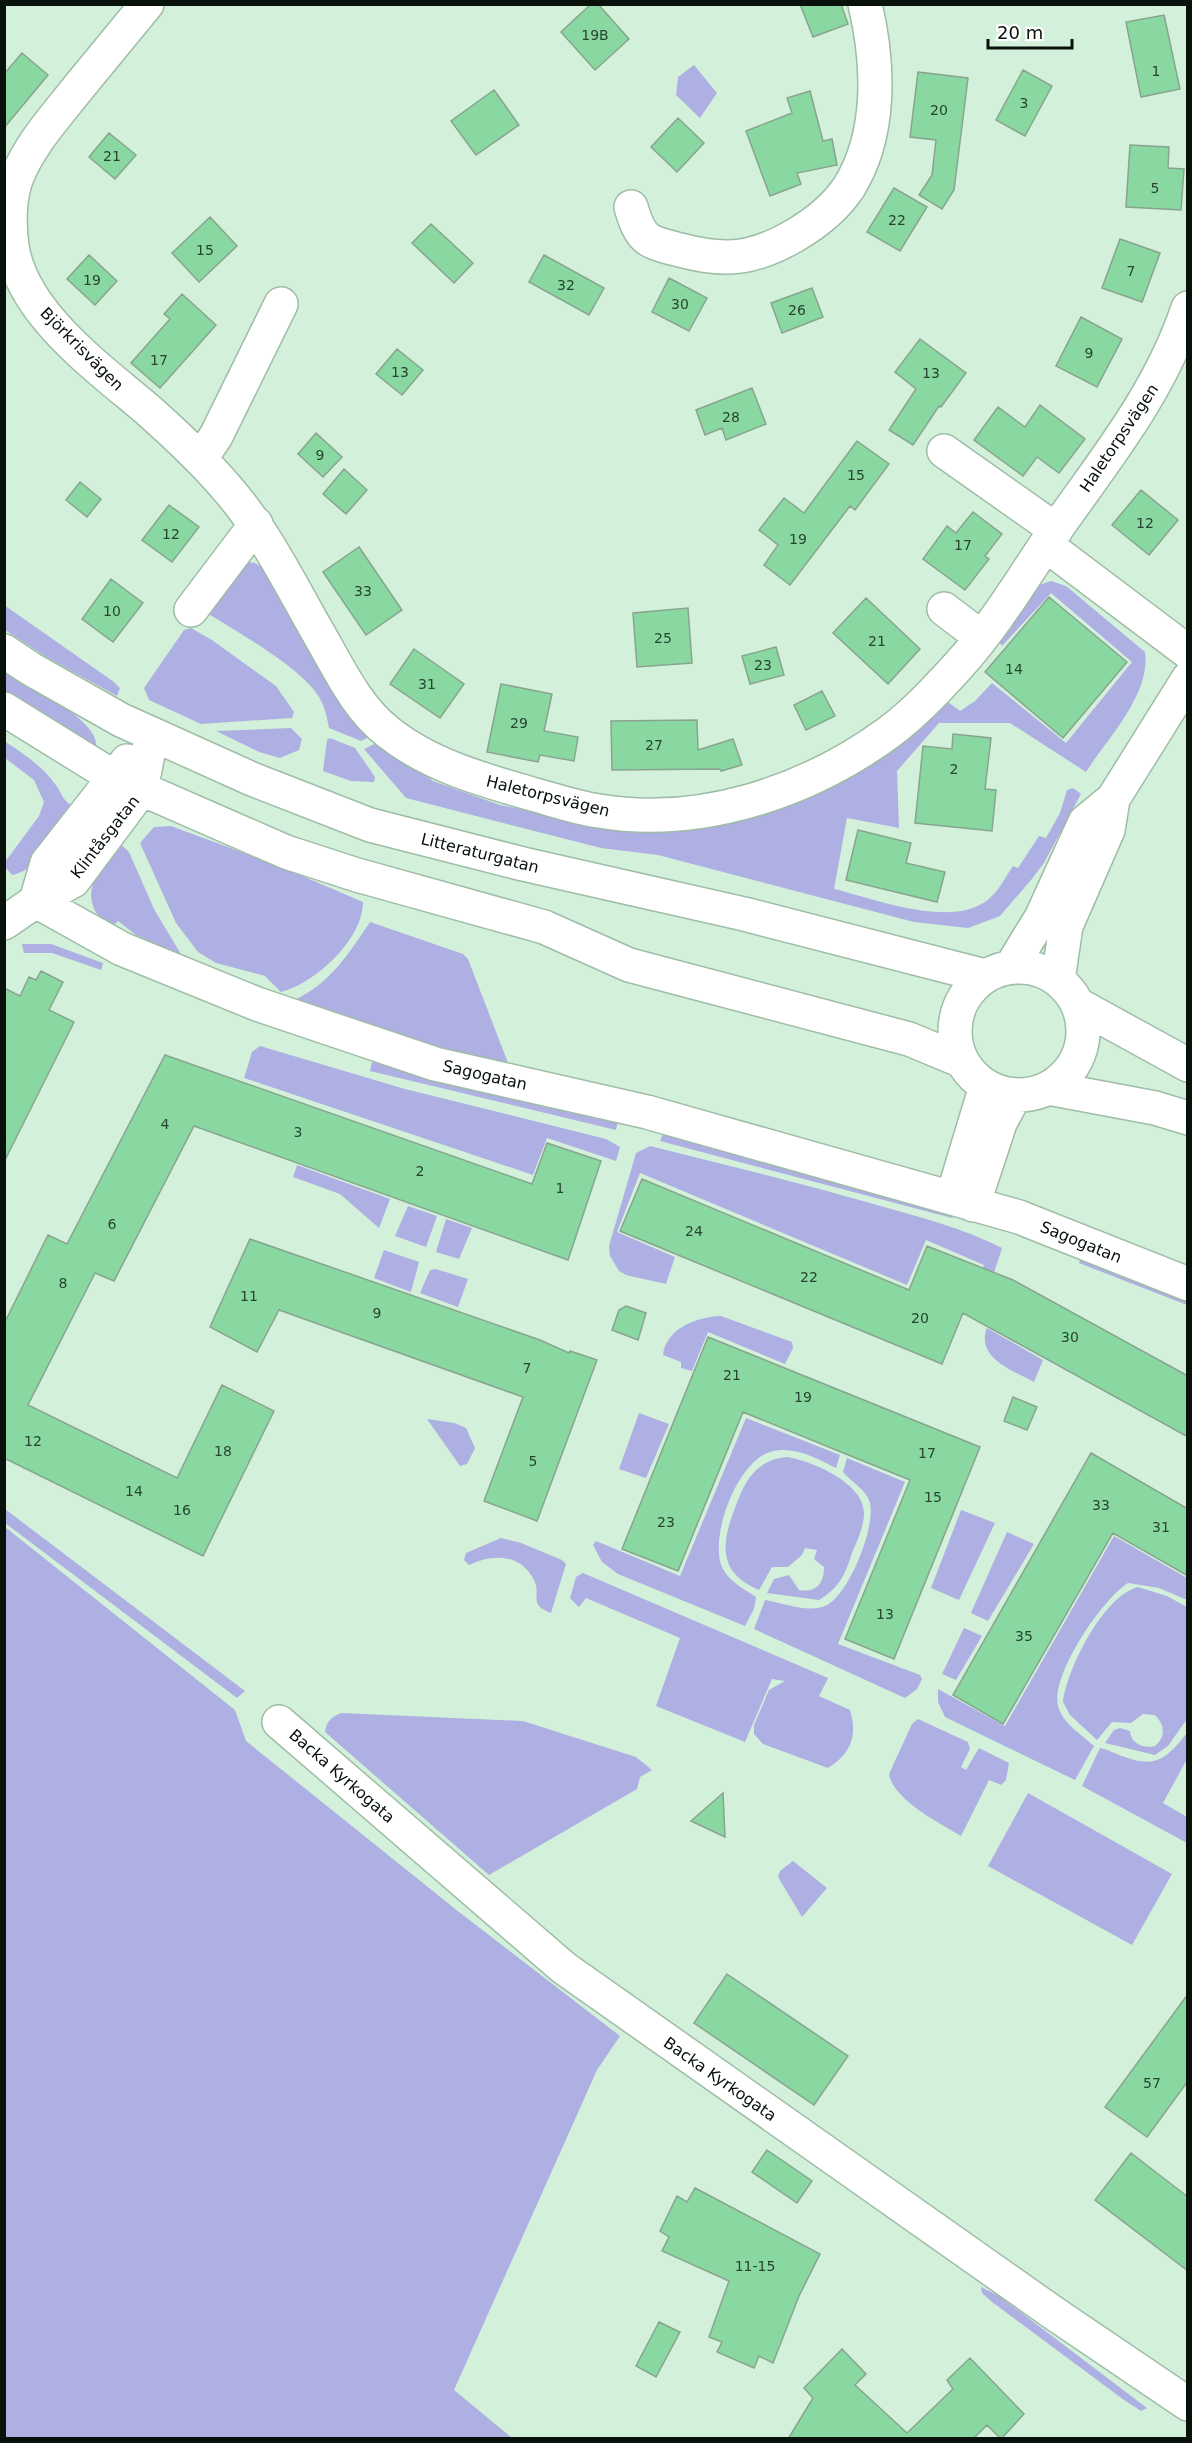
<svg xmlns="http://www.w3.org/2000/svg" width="1192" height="2443" viewBox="0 0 1192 2443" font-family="'DejaVu Sans',sans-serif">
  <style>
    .green { fill: #aeafe3 }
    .building { fill: #89d8a1; stroke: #88a48f; stroke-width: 1.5 }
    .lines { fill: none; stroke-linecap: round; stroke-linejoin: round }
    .minor-casing { stroke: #9fbca6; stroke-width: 36 }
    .minor { stroke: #fff; stroke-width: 33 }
    .labels { text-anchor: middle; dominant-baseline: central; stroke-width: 5; stroke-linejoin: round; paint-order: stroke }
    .number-label { font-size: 14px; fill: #284430 }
    .street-label { font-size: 16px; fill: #08120b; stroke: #fff }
  </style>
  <rect width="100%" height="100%" fill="#d3f1da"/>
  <path class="green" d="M694 65 717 93 700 118 676 95 678 77Z
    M246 562 255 563 272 573 373 735 361 741 329 728C327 717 325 707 319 697 301 667 232 629 201 609Z
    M1051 581 1066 586 1145 652C1151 694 1108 738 1086 772L1010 723H939L897 771 899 828 847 818 834 889C876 899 956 931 991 897 1000 889 1006 876 1013 866L1018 868 1039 836 1046 838 1060 813 1067 790 1073 788 1081 794 1044 863 1031 880 1000 916 968 928 914 922 658 855 601 848 406 798 364 749 380 741 433 781 500 805 570 819 696 823 944 699 960 711 975 701 992 683 1066 743 1132 662 1051 593 1002 646 995 636 1031 588Z
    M4 605 114 682 120 688 117 696 48 658 5 630Z
    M191 628 212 640 276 686 294 712 292 718 201 724 149 700 144 688 184 630Z
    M4 672C25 685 100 719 96 747L5 695Z
    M291 728 302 739 299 750 280 758 259 752 216 731Z
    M330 738 355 748 375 777 374 782 351 781 323 771 327 740Z
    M4 741C23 753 42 766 55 784 63 794 60 797 72 806 57 829 41 870 12 875L5 867V862L39 816 44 802 34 780 5 758Z
    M171 826 279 866 363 902C363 939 316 983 281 992L265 976 216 963 198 952 176 923 140 843 154 827Z
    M117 841 129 852 154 909 182 956 136 935 118 921 111 928C73 899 98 872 117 841Z
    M370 922 463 954 468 959 508 1063 412 1042 294 1000C329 985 350 952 370 922Z
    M22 944H51L103 963 101 970 52 953H24Z
    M260 1046 405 1089 606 1139 620 1147 616 1161 547 1138 533 1175 244 1078 252 1052Z
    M372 1062 618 1121 616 1130 370 1071Z
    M664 1132 956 1214 952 1218 660 1141Z
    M650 1146C726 1165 802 1183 877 1205 919 1217 963 1228 1002 1248L990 1285 967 1314 984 1265 926 1240 907 1285 640 1173 617 1232 675 1257 666 1284 626 1275 619 1271 610 1256 609 1246 636 1153Z
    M297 1165 390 1199 379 1228 340 1194 293 1177Z
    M408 1206 437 1216 426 1247 395 1236Z
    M446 1219 472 1228 459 1259 436 1252Z
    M384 1250 419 1262 411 1292 374 1278Z
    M1081 1254 1187 1296V1305L1079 1263Z
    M436 1269 468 1279 458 1307 420 1293 430 1270Z
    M721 1316 792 1342 793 1348 785 1364 708 1332 692 1371 681 1368V1362L663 1355C666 1328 697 1317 721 1316Z
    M987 1328 1043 1360 1034 1382C1014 1371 975 1358 987 1328Z
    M639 1413 669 1424 646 1478 619 1469Z
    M746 1418 840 1455 836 1468C816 1458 793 1445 770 1452 737 1462 709 1537 722 1567 729 1582 743 1588 756 1597L754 1609 745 1626 618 1574 602 1562 593 1545 596 1541 680 1576Z
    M427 1419 454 1423 466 1428 475 1448 467 1464 460 1466Z
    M787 1457C812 1461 864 1483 864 1513 864 1527 857 1541 852 1553 845 1575 839 1588 819 1600L767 1593 774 1579 789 1575 799 1590C816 1593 824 1584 824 1567L814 1559 817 1550 805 1548 802 1555 788 1567H772L759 1590C718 1573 721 1544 735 1508 745 1481 755 1460 787 1457Z
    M847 1458 905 1482 838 1644 920 1675 922 1679 917 1689 905 1698 754 1629 765 1600C783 1603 807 1613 825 1606 848 1597 876 1527 870 1503 867 1490 851 1482 843 1472Z
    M5 1509 245 1691 237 1698 5 1523Z
    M961 1510 995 1523 959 1600 931 1588Z
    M5 1527 235 1710 246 1741 459 1912 620 2036 597 2070 454 2390 512 2438H5Z
    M1007 1532 1034 1544 988 1621 971 1613Z
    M1114 1536 1187 1578V1600L1159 1588 1128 1583C1103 1598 1047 1679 1059 1709 1065 1725 1082 1735 1094 1746L1075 1780 945 1717 938 1702V1689L1005 1726Z
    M501 1538 521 1543 562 1560 566 1564 551 1613C527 1604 542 1596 534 1580 520 1553 492 1554 469 1565L464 1560 466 1553Z
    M583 1573 828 1678 819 1696 850 1710C858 1735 851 1754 828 1768L763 1744 754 1734V1725L769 1690 785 1681 772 1679 745 1742 656 1706 680 1638 586 1598 579 1607 570 1598 576 1577Z
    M1138 1587 1167 1596 1187 1607V1719L1168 1746 1155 1755 1105 1743 1114 1730 1120 1728 1130 1731C1131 1744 1144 1749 1155 1746 1166 1737 1165 1725 1155 1715L1143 1714 1131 1723 1112 1722 1097 1740 1070 1715 1063 1702C1067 1669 1103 1596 1138 1587Z
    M964 1628 982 1636 956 1680 942 1674Z
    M341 1713 523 1721 636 1757 652 1770 640 1777 637 1789 489 1875 325 1732C326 1721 332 1717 341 1713Z
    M918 1719 968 1742 970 1749 961 1767 966 1770 979 1748 1009 1763 1006 1780 1001 1785 989 1780 961 1836C940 1823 893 1800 889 1774L912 1724Z
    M1187 1733V1759L1163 1803 1187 1817V1843L1082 1786 1100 1748C1108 1749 1115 1754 1122 1756 1156 1769 1166 1759 1187 1733Z
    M1028 1793 1172 1874 1132 1945 988 1866Z
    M793 1861 827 1888 802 1917 778 1877 780 1871Z
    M981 2287 999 2296 1147 2408 1141 2411 1124 2400 992 2302 982 2293Z"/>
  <path class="building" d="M591 4H598L629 39 595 70 561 32Z
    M800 4H841L848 24 813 37Z
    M1164 15 1180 89 1141 97 1126 22Z
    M22 53 48 75 4 128V74Z
    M1023 70 1052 86 1025 136 996 120Z
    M918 72 968 78 954 190 942 209 919 195 932 175 936 140 910 137Z
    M494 90 519 125 476 155 451 121Z
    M810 91 823 141 832 139 837 165 797 173 801 184 770 196 746 131 792 113 787 98Z
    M678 118 704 143 677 172 651 147Z
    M109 133 136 155 115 179 89 157Z
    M1130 145 1169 147 1168 168 1184 169 1181 210 1126 207Z
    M894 188 927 207 900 251 867 232Z
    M210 217 237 246 199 282 172 253Z
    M431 224 473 263 454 283 412 243Z
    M1120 239 1160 253 1142 302 1102 288Z
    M89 255 117 281 95 305 67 279Z
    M544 255 604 288 589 315 529 282Z
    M669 278 707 298 689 331 652 312Z
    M812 288 823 317 782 333 771 303Z
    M182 294 216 325 160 388 131 363 170 319 164 314Z
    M1081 317 1122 339 1097 387 1056 366Z
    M920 339 966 373 941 407 939 406 913 445 889 430 916 389 895 372Z
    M397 349 423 370 402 395 376 374Z
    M752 388 766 424 726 440 722 428 705 435 696 410Z
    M1040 405 1085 439 1059 473 1037 457 1023 476 974 440 998 407 1025 427Z
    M316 433 342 457 323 477 298 454Z
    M857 441 889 464 855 510 850 506 790 585 764 565 778 545 759 530 784 498 804 513Z
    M344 469 367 490 346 514 323 494Z
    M80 482 101 499 87 517 66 500Z
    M1141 490 1178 520 1149 555 1112 525Z
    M169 505 199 527 172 562 142 540Z
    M973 512 1002 534 985 556 989 559 965 590 923 559 947 526 956 533Z
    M359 547 402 610 366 635 323 572Z
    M111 579 143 603 113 642 82 619Z
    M1049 597 1127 662 1063 738 985 672Z
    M866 598 920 649 888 684 833 633Z
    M688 608 692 663 637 667 633 613Z
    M776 647 784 675 750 684 742 656Z
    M414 649 464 684 440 718 390 684Z
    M501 684 552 694 544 731 578 737 574 761 540 755 538 762 487 752Z
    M822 691 835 716 806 730 794 705Z
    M697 720 698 750 733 739 742 765 721 771 720 769 612 770 611 721Z
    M953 734 991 738 985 789 996 790 992 831 915 823 923 746 952 749Z
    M858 830 911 843 906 863 945 872 937 902 846 880Z
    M41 971 63 982 49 1010 74 1022 4 1162V988L20 996 29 977 36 980Z
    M165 1055 532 1184 547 1143 601 1161 568 1260 194 1126 114 1281 95 1273 28 1405 177 1478 222 1385 274 1411 203 1556 4 1458V1324L48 1235 67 1244Z
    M642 1179 909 1290 927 1246 1013 1280 1188 1376V1437L963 1313 942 1364 620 1231Z
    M250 1239 540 1340 569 1353 570 1351 597 1360 537 1521 484 1501 523 1397 279 1310 257 1352 210 1327Z
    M626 1306 646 1313 638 1340 612 1330 619 1310Z
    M708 1337 980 1447 894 1659 845 1639 910 1480 841 1452 743 1412 678 1571 622 1549Z
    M1013 1397 1037 1407 1027 1430 1004 1421Z
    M1091 1453 1188 1509V1576L1113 1533 1003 1724 953 1695Z
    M723 1793 725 1837 691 1821Z
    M727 1974 848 2056 814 2105 694 2023Z
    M1188 1994V2081L1147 2137 1105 2107Z
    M767 2150 812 2181 797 2203 752 2172Z
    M1131 2153 1188 2197V2271L1095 2200Z
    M695 2188 820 2254 799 2296 773 2363 759 2356 754 2368 717 2352 722 2342 709 2337 729 2281 662 2251 669 2237 660 2231 677 2196 687 2202Z
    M659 2322 680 2332 656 2377 636 2366Z
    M842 2349 866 2374 855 2385 907 2433 953 2389 947 2380 970 2358 1024 2414 1001 2439 987 2425 973 2439H788L813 2398 804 2388Z"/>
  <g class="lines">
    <g class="minor-casing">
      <path id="minor" d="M147 4C124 32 101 60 78 88 56 116 30 144 17 177 9 197 9 225 12 246 22 314 99 368 148 410 175 434 201 458 225 486 265 531 290 584 320 636 339 669 357 708 388 732 429 765 483 780 532 794 554 800 577 808 599 811 700 828 807 792 888 733 914 714 938 688 959 665 997 623 1025 574 1057 528 1107 457 1160 392 1188 308
        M631 207C641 241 647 242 680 250 695 254 711 257 726 257 768 258 826 222 849 187 882 134 879 63 865 4
        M944 451 1056 530
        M201 458 216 436 281 304
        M1046 545 1188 652
        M944 609 981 637
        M191 610 256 524
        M4 651 31 669 121 720 252 779 370 825 523 864 744 914 985 976
        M4 709 112 776 286 852 357 875 544 927 629 965 909 1039 962 1061
        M36 901 122 949 257 1004 435 1064 647 1112 1019 1217 1188 1284
        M36 901 47 863 127 761
        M4 923 36 901 73 881 141 790 152 734
        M955 1031a64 64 0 1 1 128 0a64 64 0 1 1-128 0Z
        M1011 967 1041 918 1085 822 1113 799 1188 679
        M1058 980 1066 926 1108 830 1113 799
        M1077 1004 1188 1065
        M1048 1088 1155 1108 1188 1118
        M957 1182 986 1086
        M973 1205 1000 1123 1015 1095
        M279 1722 564 1968 1055 2314 1188 2404"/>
    </g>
    <use href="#minor" class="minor"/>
  </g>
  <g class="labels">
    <g class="number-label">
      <text x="595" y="35">19B</text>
      <text x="1156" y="71">1</text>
      <text x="1024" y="103">3</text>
      <text x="939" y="110">20</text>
      <text x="112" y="156">21</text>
      <text x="1155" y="188">5</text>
      <text x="897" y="220">22</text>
      <text x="205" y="250">15</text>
      <text x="1131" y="271">7</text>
      <text x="92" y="280">19</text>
      <text x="566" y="285">32</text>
      <text x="680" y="304">30</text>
      <text x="797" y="310">26</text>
      <text x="1089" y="353">9</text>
      <text x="159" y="360">17</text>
      <text x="400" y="372">13</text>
      <text x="931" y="373">13</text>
      <text x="731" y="417">28</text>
      <text x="320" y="455">9</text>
      <text x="856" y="475">15</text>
      <text x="1145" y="523">12</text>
      <text x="171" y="534">12</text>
      <text x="798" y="539">19</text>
      <text x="963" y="545">17</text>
      <text x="363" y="591">33</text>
      <text x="112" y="611">10</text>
      <text x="663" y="638">25</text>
      <text x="877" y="641">21</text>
      <text x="763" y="665">23</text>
      <text x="1014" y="669">14</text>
      <text x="427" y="684">31</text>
      <text x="519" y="723">29</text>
      <text x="654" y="745">27</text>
      <text x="954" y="769">2</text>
      <text x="165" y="1124">4</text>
      <text x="298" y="1132">3</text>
      <text x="420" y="1171">2</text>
      <text x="560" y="1188">1</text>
      <text x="112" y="1224">6</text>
      <text x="694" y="1231">24</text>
      <text x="809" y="1277">22</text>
      <text x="63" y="1283">8</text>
      <text x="249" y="1296">11</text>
      <text x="377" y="1313">9</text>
      <text x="920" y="1318">20</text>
      <text x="1070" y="1337">30</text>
      <text x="527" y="1368">7</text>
      <text x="732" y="1375">21</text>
      <text x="803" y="1397">19</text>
      <text x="33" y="1441">12</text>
      <text x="223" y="1451">18</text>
      <text x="927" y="1453">17</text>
      <text x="533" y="1461">5</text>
      <text x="134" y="1491">14</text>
      <text x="933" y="1497">15</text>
      <text x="1101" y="1505">33</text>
      <text x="182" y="1510">16</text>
      <text x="666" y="1522">23</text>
      <text x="1161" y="1527">31</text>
      <text x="885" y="1614">13</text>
      <text x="1024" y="1636">35</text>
      <text x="1152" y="2083">57</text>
      <text x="755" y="2266">11-15</text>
    </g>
    <g class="street-label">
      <text transform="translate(82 349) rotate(45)">Björkrisvägen</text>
      <text transform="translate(1119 438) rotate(-56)">Haletorpsvägen</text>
      <text transform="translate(548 796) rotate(14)">Haletorpsvägen</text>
      <text transform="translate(105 837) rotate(-52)">Klintåsgatan</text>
      <text transform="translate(480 853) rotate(14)">Litteraturgatan</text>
      <text transform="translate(485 1075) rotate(13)">Sagogatan</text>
      <text transform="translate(1081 1242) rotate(22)">Sagogatan</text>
      <text transform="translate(342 1776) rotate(41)">Backa Kyrkogata</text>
      <text transform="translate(720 2079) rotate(35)">Backa Kyrkogata</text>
    </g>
  </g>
  <rect width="1192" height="2443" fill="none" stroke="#08120b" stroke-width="12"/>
  <path d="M988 39v9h84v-9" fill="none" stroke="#08120b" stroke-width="3"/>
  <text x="997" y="39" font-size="18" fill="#08120b" stroke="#ffffff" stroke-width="4.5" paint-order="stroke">20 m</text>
</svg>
